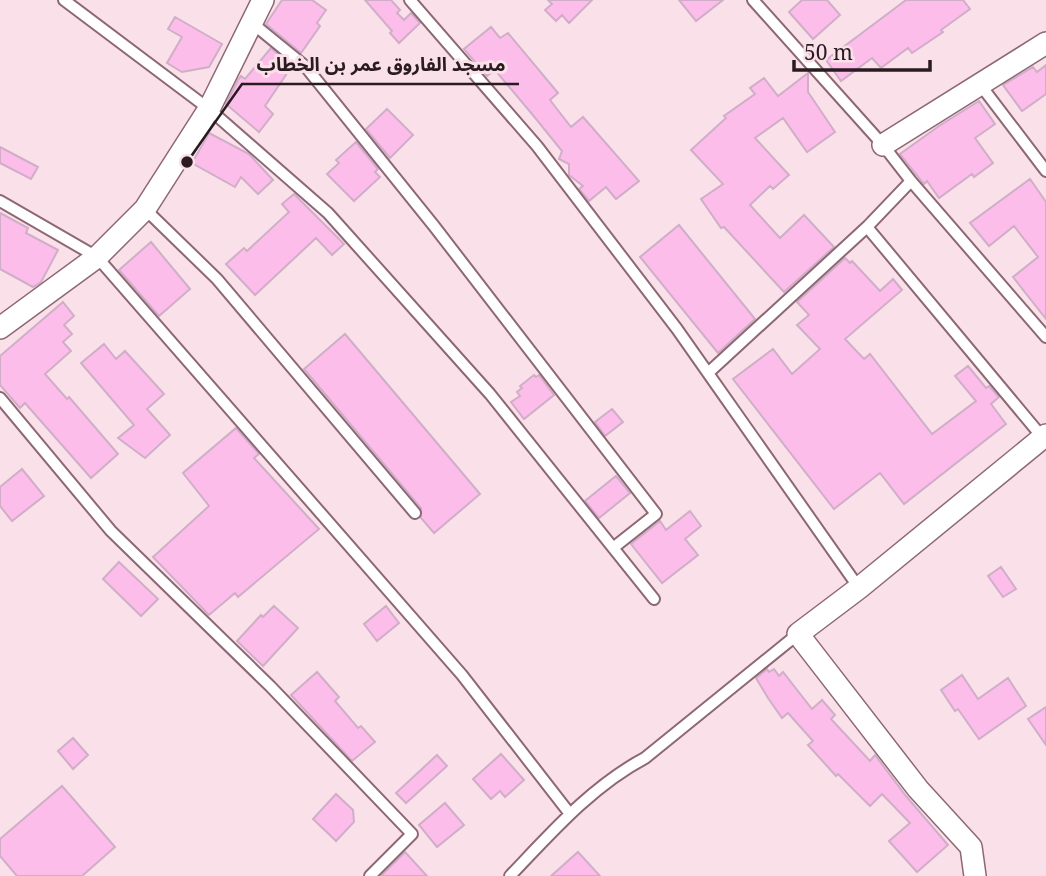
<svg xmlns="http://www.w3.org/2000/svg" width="1046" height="876" viewBox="0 0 1046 876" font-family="'Noto Serif','Noto Sans Arabic',serif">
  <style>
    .building { fill: #fdbdeb; stroke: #d0aec7; stroke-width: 2 }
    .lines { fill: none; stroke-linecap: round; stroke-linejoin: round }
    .service-casing { stroke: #8d6874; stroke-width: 14 }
    .minor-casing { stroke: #8d6874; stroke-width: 24 }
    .service { stroke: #fff; stroke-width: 10 }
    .minor { stroke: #fff; stroke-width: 21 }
    .leader { fill: none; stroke: #2a1b21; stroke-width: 2.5 }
    .callout-dot { fill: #2a1b21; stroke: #fae0e9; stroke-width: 2.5 }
    .callout-label { font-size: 19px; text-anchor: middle; font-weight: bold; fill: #2a1b21; stroke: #fae0e9; stroke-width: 6; stroke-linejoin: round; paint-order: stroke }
  </style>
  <rect width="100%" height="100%" fill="#fae0e9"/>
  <path class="building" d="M282 0H312L326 10 317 23 320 26 301 53 266 24Z
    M365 0H391L400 10 397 13 404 20 411 13 420 23 399 43 390 33 392 31Z
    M548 0H592L569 23 562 15 556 21 545 10 552 4Z
    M679 0H723L696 21Z
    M802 0H827L840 15 813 39 789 12Z
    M906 0H963L970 9 941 30 943 32 912 53 908 48 881 68 872 58 841 81 826 60Z
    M175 17 222 44 209 67 182 72 167 63 182 37 168 29Z
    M491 27 500 38 508 33 558 93 550 100 571 127 583 117 639 181 616 199 606 187 589 201 579 189 583 186 569 175V164L559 159 562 151 532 114 495 70 487 76 464 49Z
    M271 48 292 66 265 106 273 114 259 132 226 104 238 80 241 76 245 79Z
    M1046 65V94L1022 111 1003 85 1033 67 1037 72Z
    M808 73V92L835 132 807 152 783 118 755 138 789 175 773 189 770 186 750 205 780 238 804 215 834 247 784 292 724 227 721 228 701 199 723 184 691 150 726 118 724 116 755 94 750 88 764 78 778 96Z
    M979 101 995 124 975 138 993 163 974 177 972 174 939 198 927 181 924 184 900 154 939 126Z
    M387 109 413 135 390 158 366 129Z
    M209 133 249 154 273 180 258 194 241 177 235 187 192 163Z
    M356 142 378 169 375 172 380 177 354 201 327 174 339 163 336 160Z
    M0 147 38 167 31 179 0 163Z
    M1030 179 1046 202V319L1013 277 1038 257 1014 226 989 246 970 223Z
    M294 194 344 244 332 255 316 238 255 295 226 264 244 248 247 251 289 212 282 204Z
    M0 213 28 228 26 233 58 250 41 282 33 287 0 269Z
    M679 225 755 319 718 353 640 257Z
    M151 242 190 289 159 316 119 270Z
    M845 258 850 263 852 261 880 291 893 279 902 290 845 339 864 359 870 354 932 434 976 401 955 376 968 366 986 388 989 386 999 397 991 404 1006 424 904 504 880 473 834 509 733 379 773 349 792 374 820 349 797 325 809 315 797 302Z
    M63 302 74 316 64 325 72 334 63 342 71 351 45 374 67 399 69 397 118 454 91 478 25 403 20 408 0 385V356Z
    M345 334 480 494 434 533 421 518V508L304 369Z
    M104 344 116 359 125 351 164 394 147 409 170 435 145 458 118 438 134 425 81 363Z
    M534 375 536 377 539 375 554 395 524 419 511 402 520 396 517 392 522 388 520 386Z
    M612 409 623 422 605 436 595 422Z
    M236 428 259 454 254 458 319 529 238 597 235 593 209 615 153 557 209 506 183 473Z
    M22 469 44 496 12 521 0 506V487Z
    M616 476 630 493 599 518 585 501Z
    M690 511 701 526 685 539 698 555 662 583 631 544 660 521 666 530Z
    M119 562 158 599 141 616 103 579Z
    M1001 567 1016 589 1003 597 988 576Z
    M274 606 298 628 263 666 237 641 261 615 263 617Z
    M386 606 399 623 377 641 364 624Z
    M767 669 769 672 774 669 779 676 783 672 812 709 822 700 835 715 831 719 870 761 875 755 906 796 948 845 917 872 889 841 910 823 882 794 870 806 838 774 836 776 808 745 813 741 788 713 782 718 768 698 756 678Z
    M317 672 339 697 335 701 358 728 361 726 375 742 352 761 291 695Z
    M962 675 978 699 1008 678 1026 706 979 739 958 709 955 711 941 690Z
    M1046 707V745L1028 719Z
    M73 738 88 755 73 769 58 751Z
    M501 754 524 780 505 797 500 791 491 799 473 779Z
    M437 755 447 766 406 803 396 793Z
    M62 786 115 847 82 876H17L0 856V839Z
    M336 794 353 810 354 822 336 841 313 819Z
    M445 803 464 825 437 847 419 825Z
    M405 852 427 876H381Z
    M578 852 600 876H551Z"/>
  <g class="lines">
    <g class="service-casing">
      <path id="service" d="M64 0 209 109 328 213 490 394 654 599
        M410 0 537 146 677 329 859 588
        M753 0 883 145 911 181 1046 337
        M252 23 306 67 434 226 656 514 613 548
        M979 83 1046 171
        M0 201 97 257 462 675 570 814
        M145 209 217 279 415 513
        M867 227 1043 438
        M708 373 867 227 911 181
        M0 398 111 531 270 686 412 834 370 876
        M510 876C551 833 592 786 645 758L798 634"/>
    </g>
    <g class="minor-casing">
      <path id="minor" d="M883 145 1046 43
        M0 328 97 257 145 209 209 109 263 0
        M975 876 971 847 918 789 798 634 859 588 1046 435"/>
    </g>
    <use href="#service" class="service"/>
    <use href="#minor" class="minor"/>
  </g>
  <path class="leader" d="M187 162L242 84H519"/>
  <circle class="callout-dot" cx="187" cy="162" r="7"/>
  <g class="callout-label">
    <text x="381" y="71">مسجد الفاروق عمر بن الخطاب</text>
  </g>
  <path d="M794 60v10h136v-10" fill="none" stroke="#2a1b21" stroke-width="3.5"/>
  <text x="804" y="60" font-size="21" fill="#2a1b21" stroke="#fae0e9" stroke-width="5" paint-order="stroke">50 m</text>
</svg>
